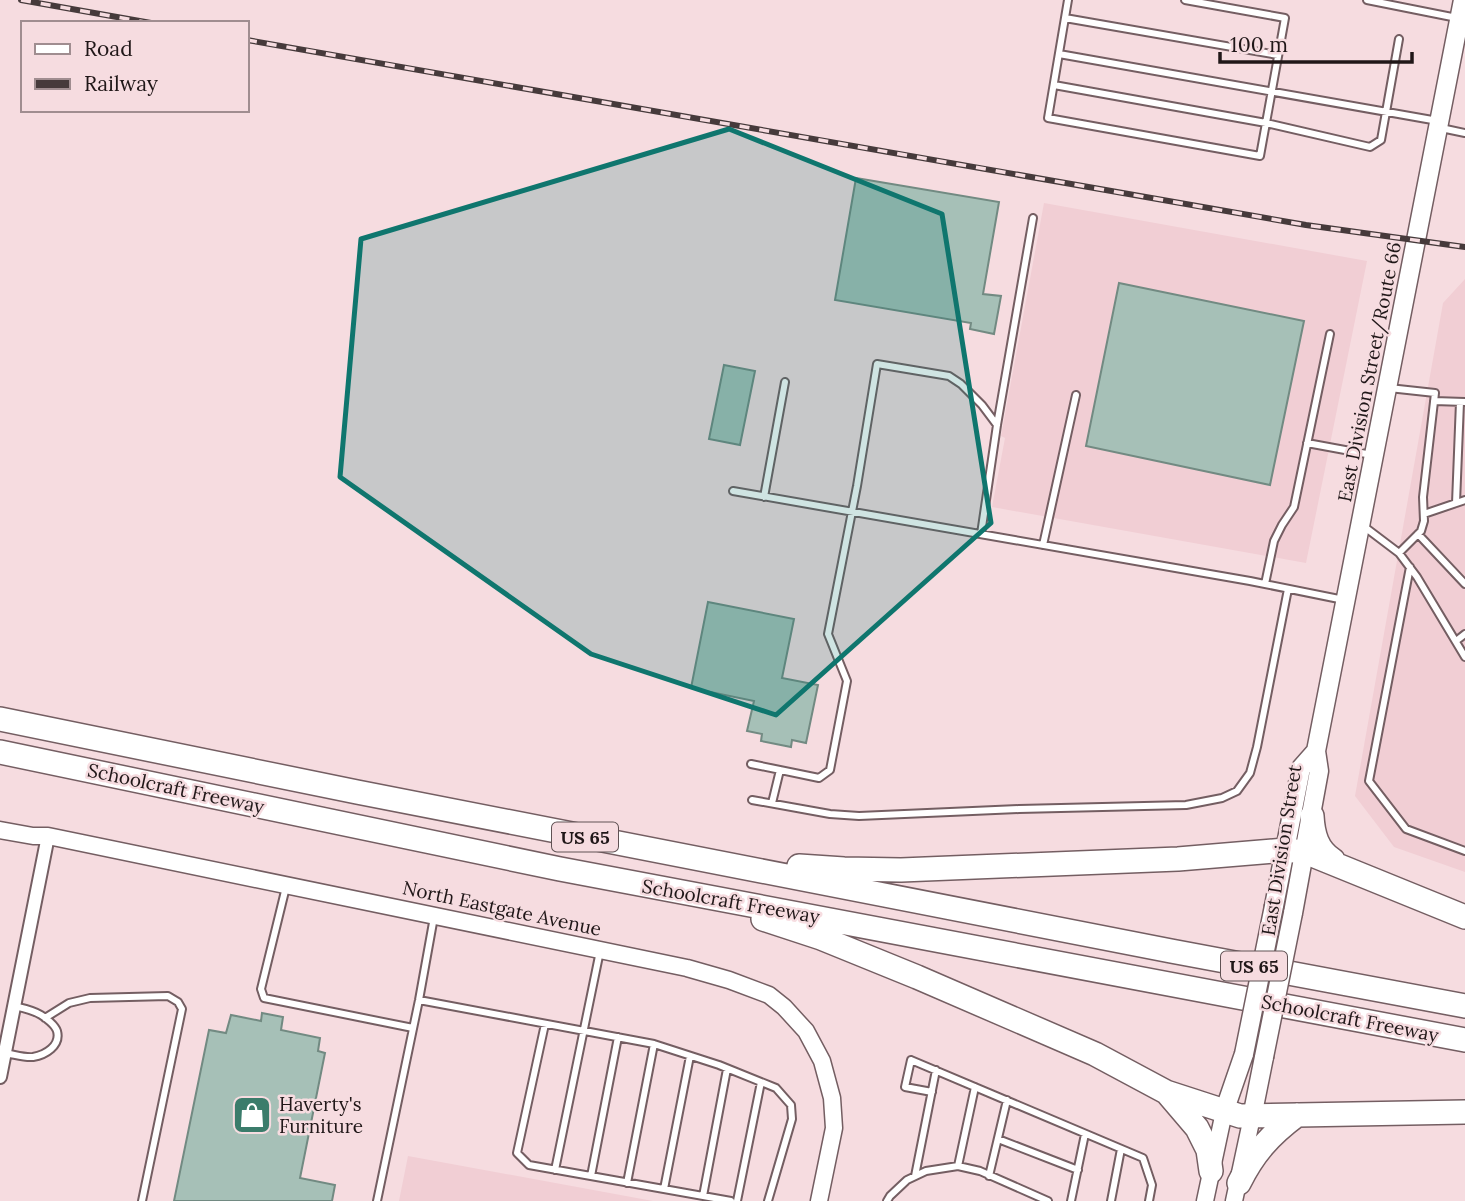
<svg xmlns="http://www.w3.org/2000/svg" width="1465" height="1201" viewBox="0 0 1465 1201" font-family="Lora,serif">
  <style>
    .built { fill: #f1ced4 }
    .building { fill: #a6c0b7; stroke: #728a82; stroke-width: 2 }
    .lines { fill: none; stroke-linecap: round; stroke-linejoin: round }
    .service-casing { stroke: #745e62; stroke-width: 10 }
    .minor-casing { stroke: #745e62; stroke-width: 16 }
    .tertiary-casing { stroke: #745e62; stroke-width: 19 }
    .secondary-casing { stroke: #745e62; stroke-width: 21 }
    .motorway-casing { stroke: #745e62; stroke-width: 26 }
    .service { stroke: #fff; stroke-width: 6 }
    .minor { stroke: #fff; stroke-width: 12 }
    .tertiary { stroke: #fff; stroke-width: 16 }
    .secondary { stroke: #fff; stroke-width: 18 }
    .motorway { stroke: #fff; stroke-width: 23 }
    .rail-casing { stroke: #463a3b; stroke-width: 6 }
    .rail { stroke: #f6dce0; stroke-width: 3.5; stroke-dasharray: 10; stroke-linecap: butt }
    .secondary-bridge-casing { stroke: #745e62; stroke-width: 21; stroke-linecap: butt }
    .secondary-bridge { stroke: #fff; stroke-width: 18 }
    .marked { fill: #0f766e; fill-opacity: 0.2; stroke: #0f766e; stroke-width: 5; stroke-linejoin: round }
    .labels { text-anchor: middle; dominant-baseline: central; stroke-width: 5; stroke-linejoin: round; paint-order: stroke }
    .shield { fill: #f6dce0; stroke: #605254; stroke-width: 2 }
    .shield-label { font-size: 18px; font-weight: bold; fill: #201718 }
    .street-label { font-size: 19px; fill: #201718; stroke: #f6dce0 }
    .poi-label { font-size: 19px; fill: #201718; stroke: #f6dce0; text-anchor: start }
  </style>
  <rect width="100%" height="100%" fill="#f6dce0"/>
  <path class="built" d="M1044 203 1367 261 1306 563 992 507 1005 438 1001 436Z
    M1465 279V872L1394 847 1355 796 1443 303Z
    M408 1156 653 1201H399Z"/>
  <path class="building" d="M856 178 999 202 983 294 1001 296 994 334 970 329 971 323 835 300Z
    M1119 283 1304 321 1270 485 1086 446Z
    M724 365 755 371 740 445 709 439Z
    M708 602 794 619 782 678 818 685 806 743 792 740 791 747 761 741 762 734 747 731 754 701 691 688Z
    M262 1013 283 1017 281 1030 320 1038 318 1051 325 1053 300 1178 335 1185 332 1201H174L209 1030 226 1033 231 1015 261 1021Z"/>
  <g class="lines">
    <g class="service-casing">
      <path id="service" d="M1068 0 1048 118 1260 156 1285 18 1185 0
        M1367 0 1457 18
        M1065 18 1278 55
        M1059 54 1438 121
        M1054 85 1266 123 1370 147 1381 140 1399 39
        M1441 128 1465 133
        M1389 388 1435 393 1423 497 1424 521 1421 531 1399 553
        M1434 401 1465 402
        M1307 443 1372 455
        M733 491 1250 581 1344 600
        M764 497 785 382
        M1456 503 1460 402
        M1424 514 1465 500
        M1362 525 1399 553 1417 577 1465 657
        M981 534 997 425 1033 218
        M1418 534 1465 584
        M1043 545 1076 395
        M1410 567 1369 781 1406 829 1465 851
        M1265 584 1274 541 1282 525 1294 507 1330 334
        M1456 641 1465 634
        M751 764 819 778 830 770 847 681 828 634 857 486 877 364 949 376 961 384 982 405 997 425
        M752 800 830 814 859 816 1019 809 1186 805 1222 798 1237 791 1250 773 1257 747 1288 589
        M772 803 780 770
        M286 887 261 989 264 998 413 1028
        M419 1000 654 1044 719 1065 776 1088 791 1105 792 1119 768 1201
        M45 1018 69 1003 90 998 168 996 178 1002 182 1009 142 1201
        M545 1024 517 1153 529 1165 731 1201
        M4 1053C13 1054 24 1058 33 1057 45 1055 61 1046 57 1031 55 1025 46 1018 41 1015 33 1010 23 1008 14 1006
        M932 1092 905 1087 911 1060 1143 1158 1152 1185 1149 1201
        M998 1139 1078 1170
        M958 1166 975 1087
        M555 1170 600 951
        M591 1176 618 1037
        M915 1176 936 1070
        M989 1176 1007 1100
        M627 1183 654 1044
        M664 1189 690 1056
        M703 1196 727 1069
        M377 1201 419 1000 434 917
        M737 1201 761 1082
        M887 1201 890 1196 907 1180 926 1171 958 1166 980 1171 1048 1201
        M1071 1201 1085 1134
        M1111 1201 1121 1149"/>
    </g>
    <g class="minor-casing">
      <path id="minor" d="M0 1077 48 836"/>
    </g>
    <g class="tertiary-casing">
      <path id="tertiary" d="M0 830 33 836H48L687 968 729 980 769 995 784 1007 806 1031 822 1061 832 1098 834 1128 819 1201
        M1205 1201 1224 1112
        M1234 1201 1252 1117"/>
    </g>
    <g class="secondary-casing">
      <path id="secondary" d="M1274 906 1301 768 1316 751
        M1293 913 1319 771 1316 751 1463 0
        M1224 1112 1244 1054
        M1252 1117 1264 1057"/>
    </g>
    <g class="motorway-casing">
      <path id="motorway" d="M0 719 357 792 1171 951 1465 1006
        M0 752 560 869 1465 1040
        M1312 816C1313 834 1317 850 1333 860
        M799 866 844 869 901 870 1178 859 1285 850 1305 852 1465 917
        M763 919 821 938 917 977 1095 1054 1166 1092 1240 1116 1465 1112
        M1168 1094 1197 1128 1208 1150 1211 1171
        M1239 1183C1254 1153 1270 1135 1297 1115"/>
    </g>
    <use href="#service" class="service"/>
    <use href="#minor" class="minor"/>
    <use href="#tertiary" class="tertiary"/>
    <use href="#secondary" class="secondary"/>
    <use href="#motorway" class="motorway"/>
    <g class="rail-casing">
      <path id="rail" d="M21 0 151 23
        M247 40 1306 225 1465 247"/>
    </g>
    <use href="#rail" class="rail"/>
    <g class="secondary-bridge-casing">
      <path id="secondary-bridge" d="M1244 1054 1274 906
        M1264 1057 1293 913"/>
    </g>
    <use href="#secondary-bridge" class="secondary-bridge"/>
  </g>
  <path class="marked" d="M729 129 942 214 991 523 776 715 591 654 340 477 361 239Z"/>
  <defs>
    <g id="shop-square" transform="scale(2.0125)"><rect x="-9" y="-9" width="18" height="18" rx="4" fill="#3b7c6b" stroke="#f6dce0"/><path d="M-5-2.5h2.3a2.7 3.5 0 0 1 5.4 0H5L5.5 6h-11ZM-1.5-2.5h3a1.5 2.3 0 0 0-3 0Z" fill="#fff"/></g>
  </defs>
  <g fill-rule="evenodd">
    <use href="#shop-square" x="252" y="1115"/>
  </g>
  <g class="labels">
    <g class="shield">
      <rect x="552" y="822.5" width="66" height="29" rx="5"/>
      <rect x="1221" y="951.5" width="66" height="29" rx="5"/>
    </g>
    <g class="shield-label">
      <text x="585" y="837">US 65</text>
      <text x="1254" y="966">US 65</text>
    </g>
    <g class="street-label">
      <text transform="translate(1369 372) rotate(-79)">East Division Street/Route 66</text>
      <text transform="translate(176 788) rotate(12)">Schoolcraft Freeway</text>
      <text transform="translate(1281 850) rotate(-81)">East Division Street</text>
      <text transform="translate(731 901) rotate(10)">Schoolcraft Freeway</text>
      <text transform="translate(502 908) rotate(12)">North Eastgate Avenue</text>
      <text transform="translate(1350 1018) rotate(11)">Schoolcraft Freeway</text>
    </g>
    <g class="poi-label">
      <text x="279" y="1104">Haverty's<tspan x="279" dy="22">Furniture</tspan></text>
    </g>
  </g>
  <rect x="21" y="21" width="228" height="91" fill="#f6dce0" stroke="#a08d90" stroke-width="2"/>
  <rect x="35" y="44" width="35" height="10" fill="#ffffff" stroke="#a08d90" stroke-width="2"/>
  <text x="84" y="56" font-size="21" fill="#201718">Road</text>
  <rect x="35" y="79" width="35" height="10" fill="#463a3b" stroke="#a08d90" stroke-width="2"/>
  <text x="84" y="91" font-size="21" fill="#201718">Railway</text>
  <path d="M1220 52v10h192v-10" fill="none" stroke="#201718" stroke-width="3.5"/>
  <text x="1230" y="52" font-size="21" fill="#201718" stroke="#f6dce0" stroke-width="5" paint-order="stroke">100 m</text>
</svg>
